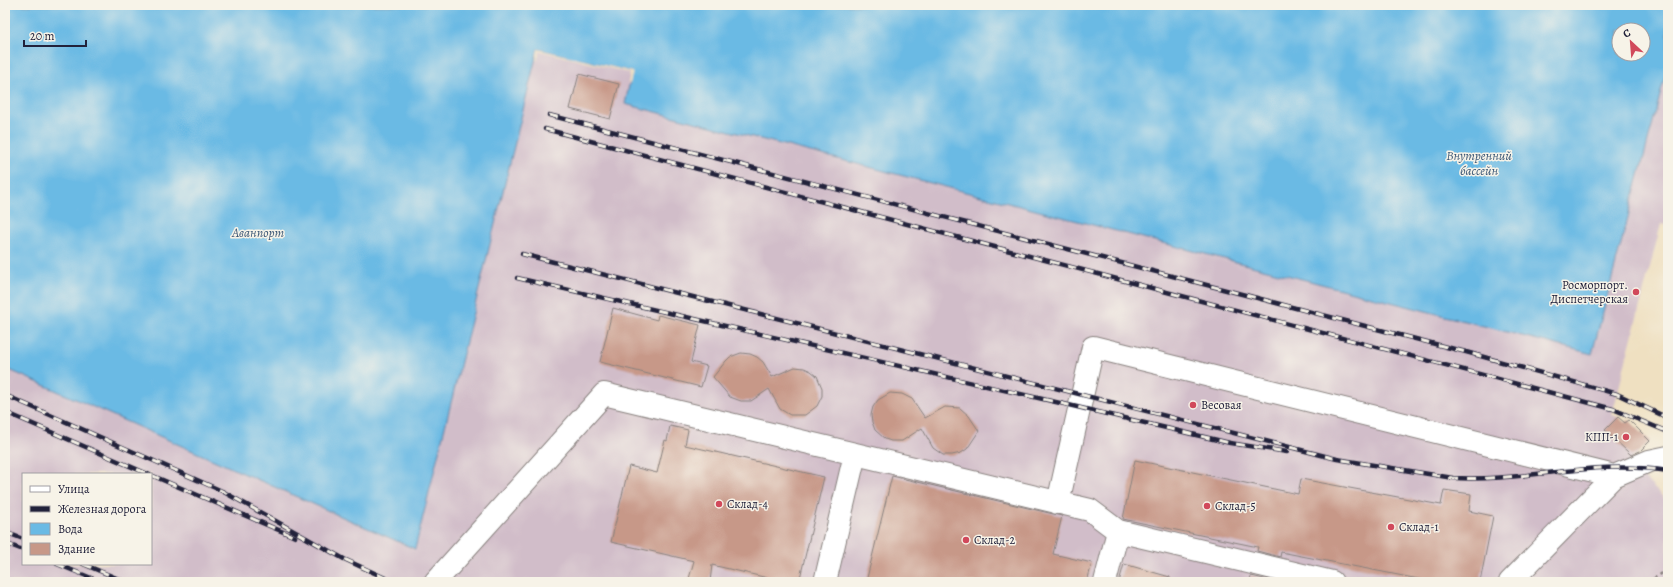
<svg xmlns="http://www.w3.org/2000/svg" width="1673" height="587" viewBox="0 0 1673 587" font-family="Alegreya,serif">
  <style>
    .industrial { fill: #d1bdc9; fill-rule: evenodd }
    .water { fill: #6abae4; stroke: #466e90; fill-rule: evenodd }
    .pier { fill: #efe0c1 }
    .building { fill: #c79888 }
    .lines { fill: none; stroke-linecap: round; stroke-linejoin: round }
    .minor-casing { stroke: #88817e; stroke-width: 24 }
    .path { stroke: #88817e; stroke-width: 2.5; stroke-dasharray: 3 3; stroke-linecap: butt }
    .minor { stroke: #fff; stroke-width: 22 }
    .rail-casing { stroke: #22223b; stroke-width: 4.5 }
    .rail { stroke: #f7f3e8; stroke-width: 3; stroke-dasharray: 9; stroke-linecap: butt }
    .poi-dot { fill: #d1495b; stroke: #f7f3e8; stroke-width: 1.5 }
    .labels { text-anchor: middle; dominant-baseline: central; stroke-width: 3; stroke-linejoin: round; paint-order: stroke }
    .poi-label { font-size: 12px; fill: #22223b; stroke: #f7f3e8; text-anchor: start }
    .water-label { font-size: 13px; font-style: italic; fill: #3b5776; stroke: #f7f3e8 }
  </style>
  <rect width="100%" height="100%" fill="#f7f3e8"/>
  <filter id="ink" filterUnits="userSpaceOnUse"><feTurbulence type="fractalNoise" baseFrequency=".025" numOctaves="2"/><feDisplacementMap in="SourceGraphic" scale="8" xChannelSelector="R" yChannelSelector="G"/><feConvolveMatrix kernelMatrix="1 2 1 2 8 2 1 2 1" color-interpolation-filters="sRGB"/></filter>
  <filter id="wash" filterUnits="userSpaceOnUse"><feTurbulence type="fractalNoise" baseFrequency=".012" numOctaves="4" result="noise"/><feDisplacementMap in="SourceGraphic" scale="16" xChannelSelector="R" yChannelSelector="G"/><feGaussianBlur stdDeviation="0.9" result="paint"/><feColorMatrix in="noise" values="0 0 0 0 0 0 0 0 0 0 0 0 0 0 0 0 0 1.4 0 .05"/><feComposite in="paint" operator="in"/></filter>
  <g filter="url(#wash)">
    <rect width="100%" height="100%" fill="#efe0c1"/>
    <path class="industrial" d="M538 49 633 72 625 104 1592 354 1668 65V225L1661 224 1612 415 1618 417 1625 423 1629 420 1650 441 1628 463 1637 471 1668 502V582H5V368L414 549ZM23 474H151V564H23Z"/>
    <path class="water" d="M5 5H1668V65L1592 354 625 104 632 72 538 49 415 549 5 368ZM1619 30H1643V54H1619Z"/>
    <path class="pier" d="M538 49 633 72 630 84 628 83 630 73 540 51 537 61 536 60Z"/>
    <g id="blocks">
      <path class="building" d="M579 74 619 84 610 119 570 109Z
        M613 308 657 320 658 315 700 325 691 362 707 366 701 387 600 362Z
        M741 353 750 354 757 357 763 362 772 377 795 367 804 368 811 371 817 376 822 388V396L817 406 805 415H790L780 409 769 389 751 401H741L730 397 713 377 726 361 730 357Z
        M890 393 902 394 912 399 925 418 945 407 960 408 969 416 979 431 967 449 961 453 952 455H943L933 448 922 428 902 441H891L885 439 875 430 872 422 871 415 873 407 878 400Z
        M1618 417 1625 423 1629 420 1650 441 1640 451 1631 455 1605 430Z
        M670 426 688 430 685 445 824 477 799 582H785L712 565 710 582H688L694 561 611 542 629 466 657 473 665 440 667 441Z
        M1135 460 1298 494 1301 479 1441 505 1444 490 1471 494 1469 511 1493 516 1480 582H1434L1281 552 1280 557 1257 551 1258 547 1123 519Z
        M892 476 1062 516 1053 554 1092 563 1087 582H866Z
        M1124 564 1170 577 1169 582H1119Z
        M1251 576 1273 581V582H1250Z"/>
    </g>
  </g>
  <g filter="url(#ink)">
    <use href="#blocks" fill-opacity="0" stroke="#88817e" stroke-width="1"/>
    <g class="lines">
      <g class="minor-casing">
        <path id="minor" d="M1058 503 1093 347 1614 476
          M435 582 604 394 1090 510 1118 531 1332 582
          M825 582 855 454
          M1105 582 1118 531
          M1510 582 1614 476 1649 461 1668 457"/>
      </g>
      <path class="path" d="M1649 582 1668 568"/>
      <use href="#minor" class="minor"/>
      <g class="rail-casing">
        <path id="rail" d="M549 115 1466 352 1617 394 1668 418
          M545 129 1613 409 1668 432
          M522 254 1337 459 1453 478C1525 482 1596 459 1668 471
          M517 278 1060 403 1230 443 1287 452
          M5 395 222 491 344 559 394 582
          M5 412 148 474
          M151 475 295 537
          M5 532 23 539
          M5 543 23 550
          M57 564 101 582
          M83 564 126 582"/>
      </g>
      <use href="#rail" class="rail"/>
    </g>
  </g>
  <g class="poi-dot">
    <circle cx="1636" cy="292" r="4"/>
    <circle cx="1193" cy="405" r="4"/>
    <circle cx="1626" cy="437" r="4"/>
    <circle cx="719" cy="504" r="4"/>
    <circle cx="1207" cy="506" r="4"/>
    <circle cx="1391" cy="527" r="4"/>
    <circle cx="966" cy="540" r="4"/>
  </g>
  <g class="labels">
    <g class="poi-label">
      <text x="1628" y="285" text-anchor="end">Росморпорт.<tspan x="1628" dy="14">Диспетчерская</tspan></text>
      <text x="1201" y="405">Весовая</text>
      <text x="1618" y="437" text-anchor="end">КПП-1</text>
      <text x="727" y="504">Склад-4</text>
      <text x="1215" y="506">Склад-5</text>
      <text x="1399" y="527">Склад-1</text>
      <text x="974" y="540">Склад-2</text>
    </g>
    <g class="water-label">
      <text x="1479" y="155">Внутренний<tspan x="1479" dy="15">бассейн</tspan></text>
      <text x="258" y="232">Аванпорт</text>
    </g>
  </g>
  <rect width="1673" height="587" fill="none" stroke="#f7f3e8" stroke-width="20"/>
  <rect x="22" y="473" width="130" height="92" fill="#f7f3e8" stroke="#a29fa3"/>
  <rect x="30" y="486" width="20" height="6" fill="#ffffff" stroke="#a29fa3"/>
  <text x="58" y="493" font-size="12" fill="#22223b">Улица</text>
  <rect x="30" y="506" width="20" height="6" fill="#22223b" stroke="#a29fa3"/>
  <text x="58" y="513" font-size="12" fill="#22223b">Железная дорога</text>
  <rect x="30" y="523" width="20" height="12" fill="#6abae4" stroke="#a29fa3"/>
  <text x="58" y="533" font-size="12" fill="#22223b">Вода</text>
  <rect x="30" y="543" width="20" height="12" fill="#c79888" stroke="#a29fa3"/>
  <text x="58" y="553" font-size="12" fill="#22223b">Здание</text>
  <g transform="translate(1631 42) rotate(334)"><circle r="19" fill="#f7f3e8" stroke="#a29fa3"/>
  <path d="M0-3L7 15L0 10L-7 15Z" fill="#d1495b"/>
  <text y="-6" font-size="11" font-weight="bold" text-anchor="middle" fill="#22223b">С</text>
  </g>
  <path d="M24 40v6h62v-6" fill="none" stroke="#22223b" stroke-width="2"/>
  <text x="30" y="40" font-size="12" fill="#22223b" stroke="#f7f3e8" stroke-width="3" paint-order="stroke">20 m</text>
</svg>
